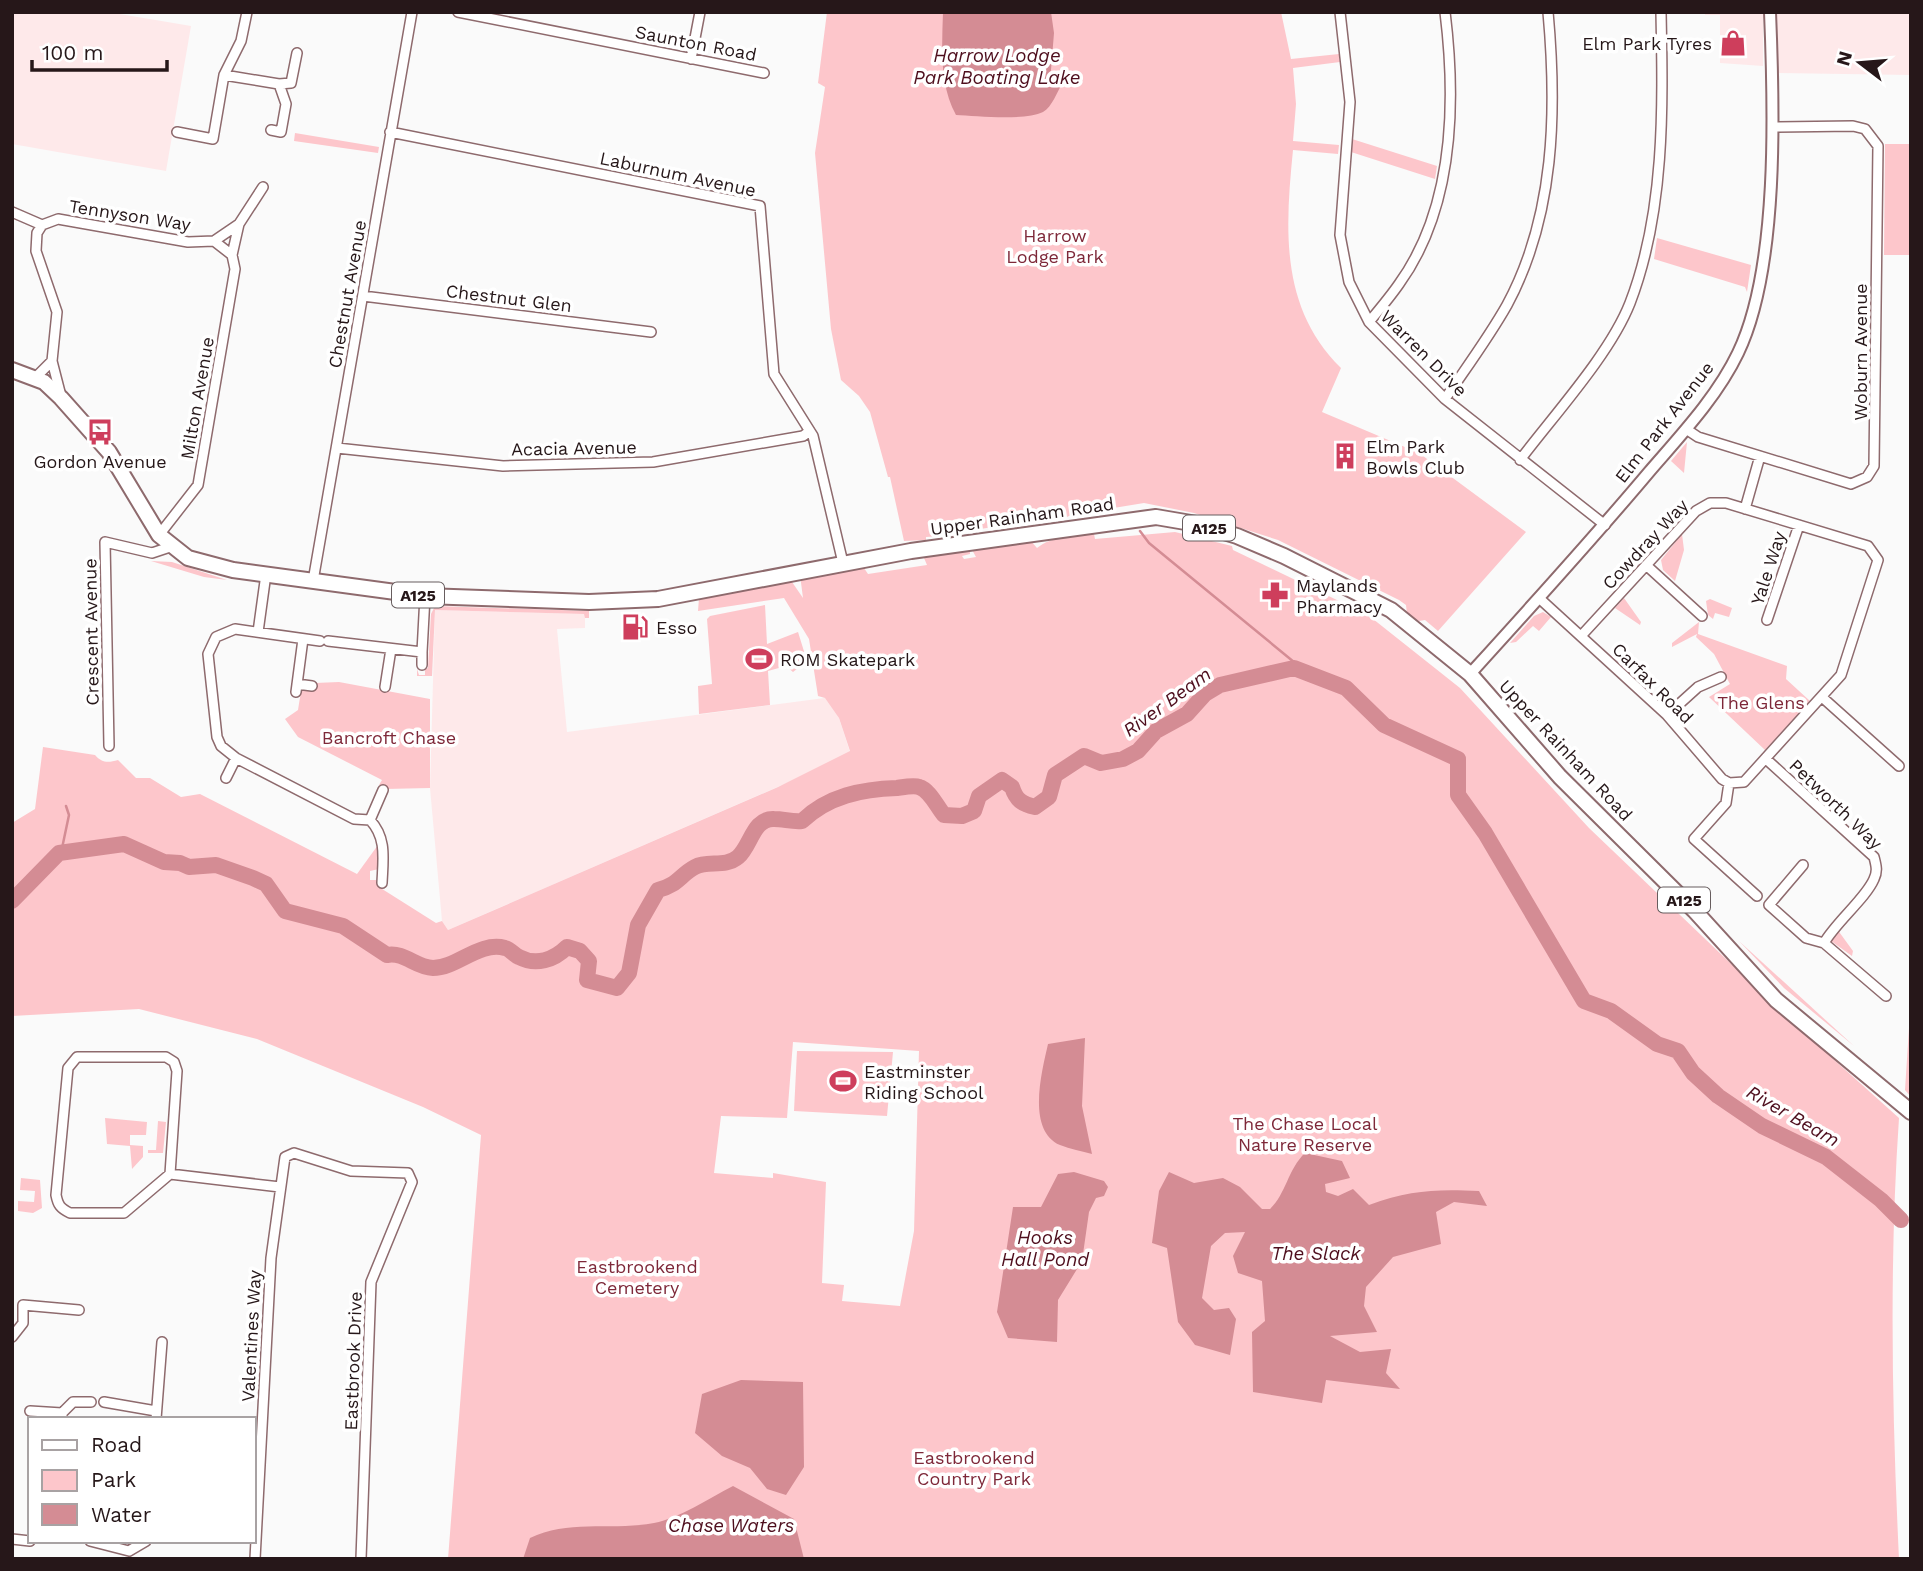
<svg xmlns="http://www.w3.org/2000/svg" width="1923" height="1571" viewBox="0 0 1923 1571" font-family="'Work Sans',sans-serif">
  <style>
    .built { fill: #fee9ea }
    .green { fill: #fdc6cb; fill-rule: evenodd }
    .water { fill: #d48c94 }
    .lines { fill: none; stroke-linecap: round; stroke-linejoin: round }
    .stream { stroke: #d48c94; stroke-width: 2.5 }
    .river { stroke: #d48c94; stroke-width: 16 }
    .minor-casing { stroke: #8e6a6d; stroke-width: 12 }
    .tertiary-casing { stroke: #8e6a6d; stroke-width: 14 }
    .primary-casing { stroke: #8e6a6d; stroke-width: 18 }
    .minor { stroke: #fff; stroke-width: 9 }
    .tertiary { stroke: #fff; stroke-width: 10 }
    .primary { stroke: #fff; stroke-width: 14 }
    .labels { text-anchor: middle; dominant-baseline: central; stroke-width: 7; stroke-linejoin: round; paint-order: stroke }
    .shield { fill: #fff; stroke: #675d5e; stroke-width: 2 }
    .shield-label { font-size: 16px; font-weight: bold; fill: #261719 }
    .street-label { font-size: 18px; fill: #261719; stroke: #fff }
    .poi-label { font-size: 18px; fill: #261719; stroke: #fff; text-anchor: start }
    .park-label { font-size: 18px; fill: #7e2839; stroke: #fff }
    .water-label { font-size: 19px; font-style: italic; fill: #4e0e1d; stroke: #fff }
  </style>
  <rect width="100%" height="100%" fill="#fafafa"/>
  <path class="built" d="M12 12H108L191 26 166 171 12 144Z
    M1705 12H1763V66L1720 63V15H1705Z
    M1776 12H1911V75L1778 73Z
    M435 610 585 614V628L557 629 567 732 832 697 851 755 448 930 442 921 430 788Z"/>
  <path class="green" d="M827 12H1281L1291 59 1339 54 1340 62 1293 68 1296 104 1293 141 1339 145 1338 154 1293 150C1285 230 1280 308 1341 368L1322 412 1419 453 1526 532 1438 631 1425 620 1419 621 1407 614 1406 605 1399 600 1278 540 1194 513 1144 503 1071 515 1063 519 1049 518V522L1033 521 967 531 959 535 926 537V540L904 541 890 477H888L870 412 859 396 841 380 831 329 815 153 825 87 818 83Z
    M295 133 379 147 378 153 294 141Z
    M1352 139 1437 166 1435 179 1351 152Z
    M1885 144H1911V255H1884Z
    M1657 238 1751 265 1747 292 1745 287 1654 259Z
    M1687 442 1684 473 1671 461Z
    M1175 532 1232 546 1233 550 1368 615 1460 688 1589 828 1793 1023 1899 1118C1889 1265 1892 1412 1899 1559H448L481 1135 423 1107 257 1039 139 1009 12 1016V823L35 809 43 747 95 755C102 763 108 763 118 760L136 778H150L181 797 200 794 357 874 378 845 379 869 370 871V880H376L379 887 436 923 442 921 448 930 778 787 850 751 839 718 825 698 818 696 809 639 784 598 698 611 699 598 792 582 803 598 800 575 815 577 862 565 868 574 927 565 924 558 941 552 970 550V554L962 556 964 559 976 557 971 548C992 545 1009 544 1030 540L1037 548C1052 536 1075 535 1094 534L1095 539ZM793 1042 919 1051 914 1231 900 1306 842 1301 844 1285 822 1283 826 1182 773 1173V1178L714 1173 721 1116 787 1118Z
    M1682 534 1684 550 1675 581 1663 570 1661 560Z
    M151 561 172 562 227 580 204 577Z
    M1624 598 1641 622 1640 625 1615 608Z
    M1710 599 1732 608 1729 617 1715 613 1713 619 1708 615 1706 601Z
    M765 605 767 644 798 632 807 661 793 672 786 666 768 671 770 705 699 714 698 686 712 684 707 619 710 616Z
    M435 606 589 611V618H585L584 614 435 610 432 676H417V669L419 675H425V669L428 668 431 614Z
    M1543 612 1551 617 1539 631 1533 626 1516 642 1510 643 1534 616Z
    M1699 622 1698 634 1787 666 1786 679 1810 701 1765 750 1709 697 1730 684 1714 654 1696 637 1697 634 1672 647V643Z
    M339 682 430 699V788L385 789 379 785 382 780 298 737 285 719 298 710 301 691 315 683Z
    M1837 929 1853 951 1852 956 1831 941Z
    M1739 941 1854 1046 1784 988Z
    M1911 997V1097L1905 1090Z
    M797 1051 893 1052 887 1116 794 1111Z
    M105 1118 147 1122 146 1135H130V1145L143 1146V1157L132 1169 130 1146 107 1144Z
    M158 1121 166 1122 163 1153H148V1150H156Z
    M21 1178 40 1180 42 1208 33 1213 18 1211V1201L34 1202 35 1191 20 1190Z"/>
  <path class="water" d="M943 12H1051L1054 33 1050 82 1062 84C1057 92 1052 107 1043 112 1025 121 976 116 956 115 939 84 942 47 943 12Z
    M1085 1038 1082 1106 1092 1154C1082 1151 1070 1149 1060 1145 1026 1130 1042 1071 1048 1044Z
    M1305 1153 1342 1161 1350 1178 1325 1184 1326 1192 1338 1196 1353 1189 1369 1205C1410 1190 1436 1189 1479 1191L1487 1206 1454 1202 1436 1212 1441 1244 1393 1257 1366 1287 1364 1306 1377 1332 1330 1336 1360 1352 1391 1349 1386 1373 1400 1389 1326 1380 1322 1403 1253 1392 1252 1332 1265 1321 1262 1281 1238 1273 1233 1256 1245 1232 1225 1233 1211 1246 1202 1298 1214 1310 1229 1308 1236 1319 1230 1355 1195 1345 1178 1322 1167 1248 1152 1243 1159 1191 1169 1172 1194 1183 1223 1178 1240 1187 1262 1209H1270C1286 1194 1288 1169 1305 1153Z
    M1074 1172 1104 1181 1108 1187 1104 1196 1096 1198 1089 1212 1082 1261 1058 1300 1057 1342 1008 1338 997 1312 1013 1207H1041L1058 1174Z
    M741 1380 803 1382 804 1467 786 1495 767 1489 750 1468 722 1456 695 1433 702 1394Z
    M733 1486 794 1519 804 1559H523L530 1538C569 1519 612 1531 654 1523 680 1518 708 1499 733 1486Z"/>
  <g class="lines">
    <path class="stream" d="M1140 531 1149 543 1311 676
      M61 853 69 815 66 806"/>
    <path class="river" d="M12 901 59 853 124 844 164 862 180 863 189 867 216 865 253 878 266 884 285 911 343 926 387 955C405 952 415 967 433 968 457 968 479 941 505 948 510 949 514 955 519 957 536 966 554 960 567 947L580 951 589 961 587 980 617 988 629 973 638 925 658 890C678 885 680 875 695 867 708 860 725 868 738 857 751 846 753 818 774 819 784 819 792 822 802 821 828 796 862 789 897 788 904 787 914 785 919 787 930 790 937 807 944 815L962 816 974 811 979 796 1002 780 1012 787C1016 800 1022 804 1035 807L1049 797 1055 775 1084 756 1101 763 1123 759 1138 751 1156 731 1187 714 1205 694 1220 685 1294 668 1346 688 1384 725 1458 759V795L1485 833 1584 1001 1611 1011 1657 1044 1678 1051 1693 1073 1718 1096 1762 1126 1826 1157 1881 1200 1901 1220"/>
    <g class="minor-casing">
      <path id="minor" d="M458 12 764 73
        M1340 12 1350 102 1340 235 1349 282 1369 322 1445 399 1605 525
        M691 59 700 12
        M224 75 279 84 286 104 281 132 271 130
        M279 84 291 83 297 53
        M177 132 213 139 224 75 241 41 247 12
        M390 132 760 206 774 374 813 436 843 563
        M12 212 42 225 37 233 36 251 57 312 52 361 35 378
        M42 225 58 219 188 242 214 241
        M232 255 239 224 263 187
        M363 296 651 332
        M1369 322C1379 310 1390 297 1399 284 1454 208 1456 101 1445 12
        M52 361 61 396
        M1445 399C1466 368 1489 337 1507 305 1555 216 1557 111 1548 12
        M1686 429 1698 437 1851 484 1867 477 1874 466 1878 146 1865 129 1853 126 1773 127
        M337 448 503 466 653 462 803 436 810 431
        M1520 460C1554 415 1610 354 1630 303 1665 212 1663 108 1661 12
        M1745 509 1760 456
        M159 535 198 485 235 269 232 255 214 241 239 224
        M1646 565 1702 616
        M313 581 412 12
        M1539 598 1667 715 1722 779 1729 783 1744 782 1841 675 1878 560 1868 546 1726 503H1710L1696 511 1581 636
        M1767 620 1799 525
        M258 632 266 574
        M320 641 235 629 216 637 208 654 217 737 221 746 236 758 354 819 370 820C387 838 383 859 382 883
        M328 641 422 652 425 596
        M422 665V652
        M297 684 312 686
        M385 687 391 649
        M296 692 303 639
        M1823 698 1899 766
        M1667 715 1698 687 1721 677
        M109 746 105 542 152 553 170 547
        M1766 759 1874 857C1876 865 1878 871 1874 879 1866 898 1836 922 1824 943L1886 996
        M226 778 236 758
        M1729 783 1726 803 1694 839 1757 896
        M370 820 383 790
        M1803 865 1769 905 1806 938 1824 943
        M170 1174 177 1071 174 1062 166 1057H77L68 1068 56 1195C58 1205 60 1208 70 1213H124L170 1174 280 1187
        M12 1337 23 1323V1305L79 1310
        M104 1402 156 1411
        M30 1411 62 1413
        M62 1419V1413L73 1402H91
        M156 1419 162 1342
        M12 1539 30 1541
        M90 1541 129 1551 146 1541
        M255 1559 271 1258 285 1157 294 1153 351 1171 408 1173 412 1182 371 1282 361 1559"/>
    </g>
    <g class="tertiary-casing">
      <path id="tertiary" d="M1470 674C1530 608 1591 541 1649 472 1680 436 1717 397 1738 353 1779 268 1774 107 1770 12"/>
    </g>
    <g class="primary-casing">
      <path id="primary" d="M12 370 44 382 61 398 109 452 159 535 188 558 233 570 425 596 589 602 658 599 911 551 1156 517 1197 524 1237 536 1284 556 1391 610 1470 674 1560 777 1694 910 1776 1000 1911 1112"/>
    </g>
    <use href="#minor" class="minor"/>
    <use href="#tertiary" class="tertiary"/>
    <use href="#primary" class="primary"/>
  </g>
  <defs>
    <g id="shop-bare" transform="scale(2.1)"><path d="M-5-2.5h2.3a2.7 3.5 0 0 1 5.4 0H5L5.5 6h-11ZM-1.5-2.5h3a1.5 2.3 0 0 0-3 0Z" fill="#ce3e5c" stroke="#fff" stroke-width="2.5" paint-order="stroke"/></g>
    <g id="bus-bare" transform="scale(2.1)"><path d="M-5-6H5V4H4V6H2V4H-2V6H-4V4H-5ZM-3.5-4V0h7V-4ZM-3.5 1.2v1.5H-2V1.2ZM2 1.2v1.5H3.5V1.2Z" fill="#ce3e5c" stroke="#fff" stroke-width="2.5" paint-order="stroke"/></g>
    <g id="building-bare" transform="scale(2.1)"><path d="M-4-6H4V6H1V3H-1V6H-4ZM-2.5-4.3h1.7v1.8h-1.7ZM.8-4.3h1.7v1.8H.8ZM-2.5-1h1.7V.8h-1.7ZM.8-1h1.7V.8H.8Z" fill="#ce3e5c" stroke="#fff" stroke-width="2.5" paint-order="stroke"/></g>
    <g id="pharmacy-bare" transform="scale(2.1)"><path d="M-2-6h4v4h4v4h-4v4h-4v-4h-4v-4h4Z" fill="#ce3e5c" stroke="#fff" stroke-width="2.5" paint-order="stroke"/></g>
    <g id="fuel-bare" transform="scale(2.1)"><path d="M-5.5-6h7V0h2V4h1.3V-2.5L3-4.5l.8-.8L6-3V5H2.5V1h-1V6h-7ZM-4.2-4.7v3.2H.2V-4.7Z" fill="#ce3e5c" stroke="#fff" stroke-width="2.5" paint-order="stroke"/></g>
    <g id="stadium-bare" transform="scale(2.1)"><path d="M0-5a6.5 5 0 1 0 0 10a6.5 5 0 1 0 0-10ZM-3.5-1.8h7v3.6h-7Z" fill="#ce3e5c" stroke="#fff" stroke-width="2.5" paint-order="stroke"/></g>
  </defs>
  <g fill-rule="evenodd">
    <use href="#shop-bare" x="1733" y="43"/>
    <use href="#bus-bare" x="100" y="432"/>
    <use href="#building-bare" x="1345" y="456"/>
    <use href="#pharmacy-bare" x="1275" y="595"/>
    <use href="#fuel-bare" x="635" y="627"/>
    <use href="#stadium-bare" x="759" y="659"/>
    <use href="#stadium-bare" x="843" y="1081"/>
  </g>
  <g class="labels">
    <g class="shield">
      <rect x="1183" y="515.5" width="52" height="25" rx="5"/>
      <rect x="392" y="582.5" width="52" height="25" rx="5"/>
      <rect x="1658" y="887.5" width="52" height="25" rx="5"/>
    </g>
    <g class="shield-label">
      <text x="1209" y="528">A125</text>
      <text x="418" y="595">A125</text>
      <text x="1684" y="900">A125</text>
    </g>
    <g class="street-label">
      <text transform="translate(696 43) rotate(11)">Saunton Road</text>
      <text transform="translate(678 174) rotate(12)">Laburnum Avenue</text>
      <text transform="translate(130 215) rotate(9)">Tennyson Way</text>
      <text transform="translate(347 294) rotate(-80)">Chestnut Avenue</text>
      <text transform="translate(509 298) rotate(7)">Chestnut Glen</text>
      <text transform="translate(1860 352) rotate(-90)">Woburn Avenue</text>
      <text transform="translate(1424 353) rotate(45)">Warren Drive</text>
      <text transform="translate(197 398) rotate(-80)">Milton Avenue</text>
      <text transform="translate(1664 422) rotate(-52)">Elm Park Avenue</text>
      <text transform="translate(574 448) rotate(-1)">Acacia Avenue</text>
      <text transform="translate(1022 516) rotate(-8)">Upper Rainham Road</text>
      <text transform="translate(1645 544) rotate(-47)">Cowdray Way</text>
      <text transform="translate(1768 568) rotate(-72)">Yale Way</text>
      <text transform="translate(91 632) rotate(-91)">Crescent Avenue</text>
      <text transform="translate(1653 683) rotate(45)">Carfax Road</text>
      <text transform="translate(1566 750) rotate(47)">Upper Rainham Road</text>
      <text transform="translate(1836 804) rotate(44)">Petworth Way</text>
      <text transform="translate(251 1336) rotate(-87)">Valentines Way</text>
      <text transform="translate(353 1361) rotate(-88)">Eastbrook Drive</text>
    </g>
    <g class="poi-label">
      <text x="1712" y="43" text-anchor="end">Elm Park Tyres</text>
      <text x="1366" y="446">Elm Park<tspan x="1366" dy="21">Bowls Club</tspan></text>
      <text x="100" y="461" text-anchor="middle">Gordon Avenue</text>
      <text x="1296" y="585">Maylands<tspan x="1296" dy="21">Pharmacy</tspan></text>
      <text x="656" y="627">Esso</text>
      <text x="780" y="659">ROM Skatepark</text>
      <text x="864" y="1071">Eastminster<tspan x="864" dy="21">Riding School</tspan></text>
    </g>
    <g class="park-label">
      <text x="1055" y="235">Harrow<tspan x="1055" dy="21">Lodge Park</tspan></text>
      <text x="1761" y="702">The Glens</text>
      <text x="389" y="737">Bancroft Chase</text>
      <text x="1305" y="1123">The Chase Local<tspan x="1305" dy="21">Nature Reserve</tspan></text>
      <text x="637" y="1266">Eastbrookend<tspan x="637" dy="21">Cemetery</tspan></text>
      <text x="974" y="1457">Eastbrookend<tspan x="974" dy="21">Country Park</tspan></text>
    </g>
    <g class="water-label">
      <text x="997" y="55">Harrow Lodge<tspan x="997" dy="22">Park Boating Lake</tspan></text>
      <text transform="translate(1167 702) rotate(-36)">River Beam</text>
      <text transform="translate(1793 1116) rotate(30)">River Beam</text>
      <text x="1045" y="1237">Hooks<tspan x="1045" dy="22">Hall Pond</tspan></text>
      <text x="1316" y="1253">The Slack</text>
      <text x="731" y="1525">Chase Waters</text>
    </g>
  </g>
  <rect width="1923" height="1571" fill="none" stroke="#261719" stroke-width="28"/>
  <rect x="28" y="1417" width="228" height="126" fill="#ffffff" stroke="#a8a2a3" stroke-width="2"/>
  <rect x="42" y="1440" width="35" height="10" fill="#ffffff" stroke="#a8a2a3" stroke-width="2"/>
  <text x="91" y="1452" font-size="21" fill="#261719">Road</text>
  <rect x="42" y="1470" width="35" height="21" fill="#fdc6cb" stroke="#a8a2a3" stroke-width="2"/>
  <text x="91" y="1487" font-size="21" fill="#261719">Park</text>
  <rect x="42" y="1504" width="35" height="21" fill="#d48c94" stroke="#a8a2a3" stroke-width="2"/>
  <text x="91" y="1522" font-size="21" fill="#261719">Water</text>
  <g transform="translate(1860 63) rotate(286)" stroke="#ffffff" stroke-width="5" paint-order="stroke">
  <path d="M0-5L12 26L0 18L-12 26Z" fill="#261719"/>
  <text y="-10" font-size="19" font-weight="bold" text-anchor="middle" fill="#261719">N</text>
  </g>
  <path d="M32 60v10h135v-10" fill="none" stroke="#261719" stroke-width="3.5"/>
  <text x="42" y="60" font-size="21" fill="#261719" stroke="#ffffff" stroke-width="5" paint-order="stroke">100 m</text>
</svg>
